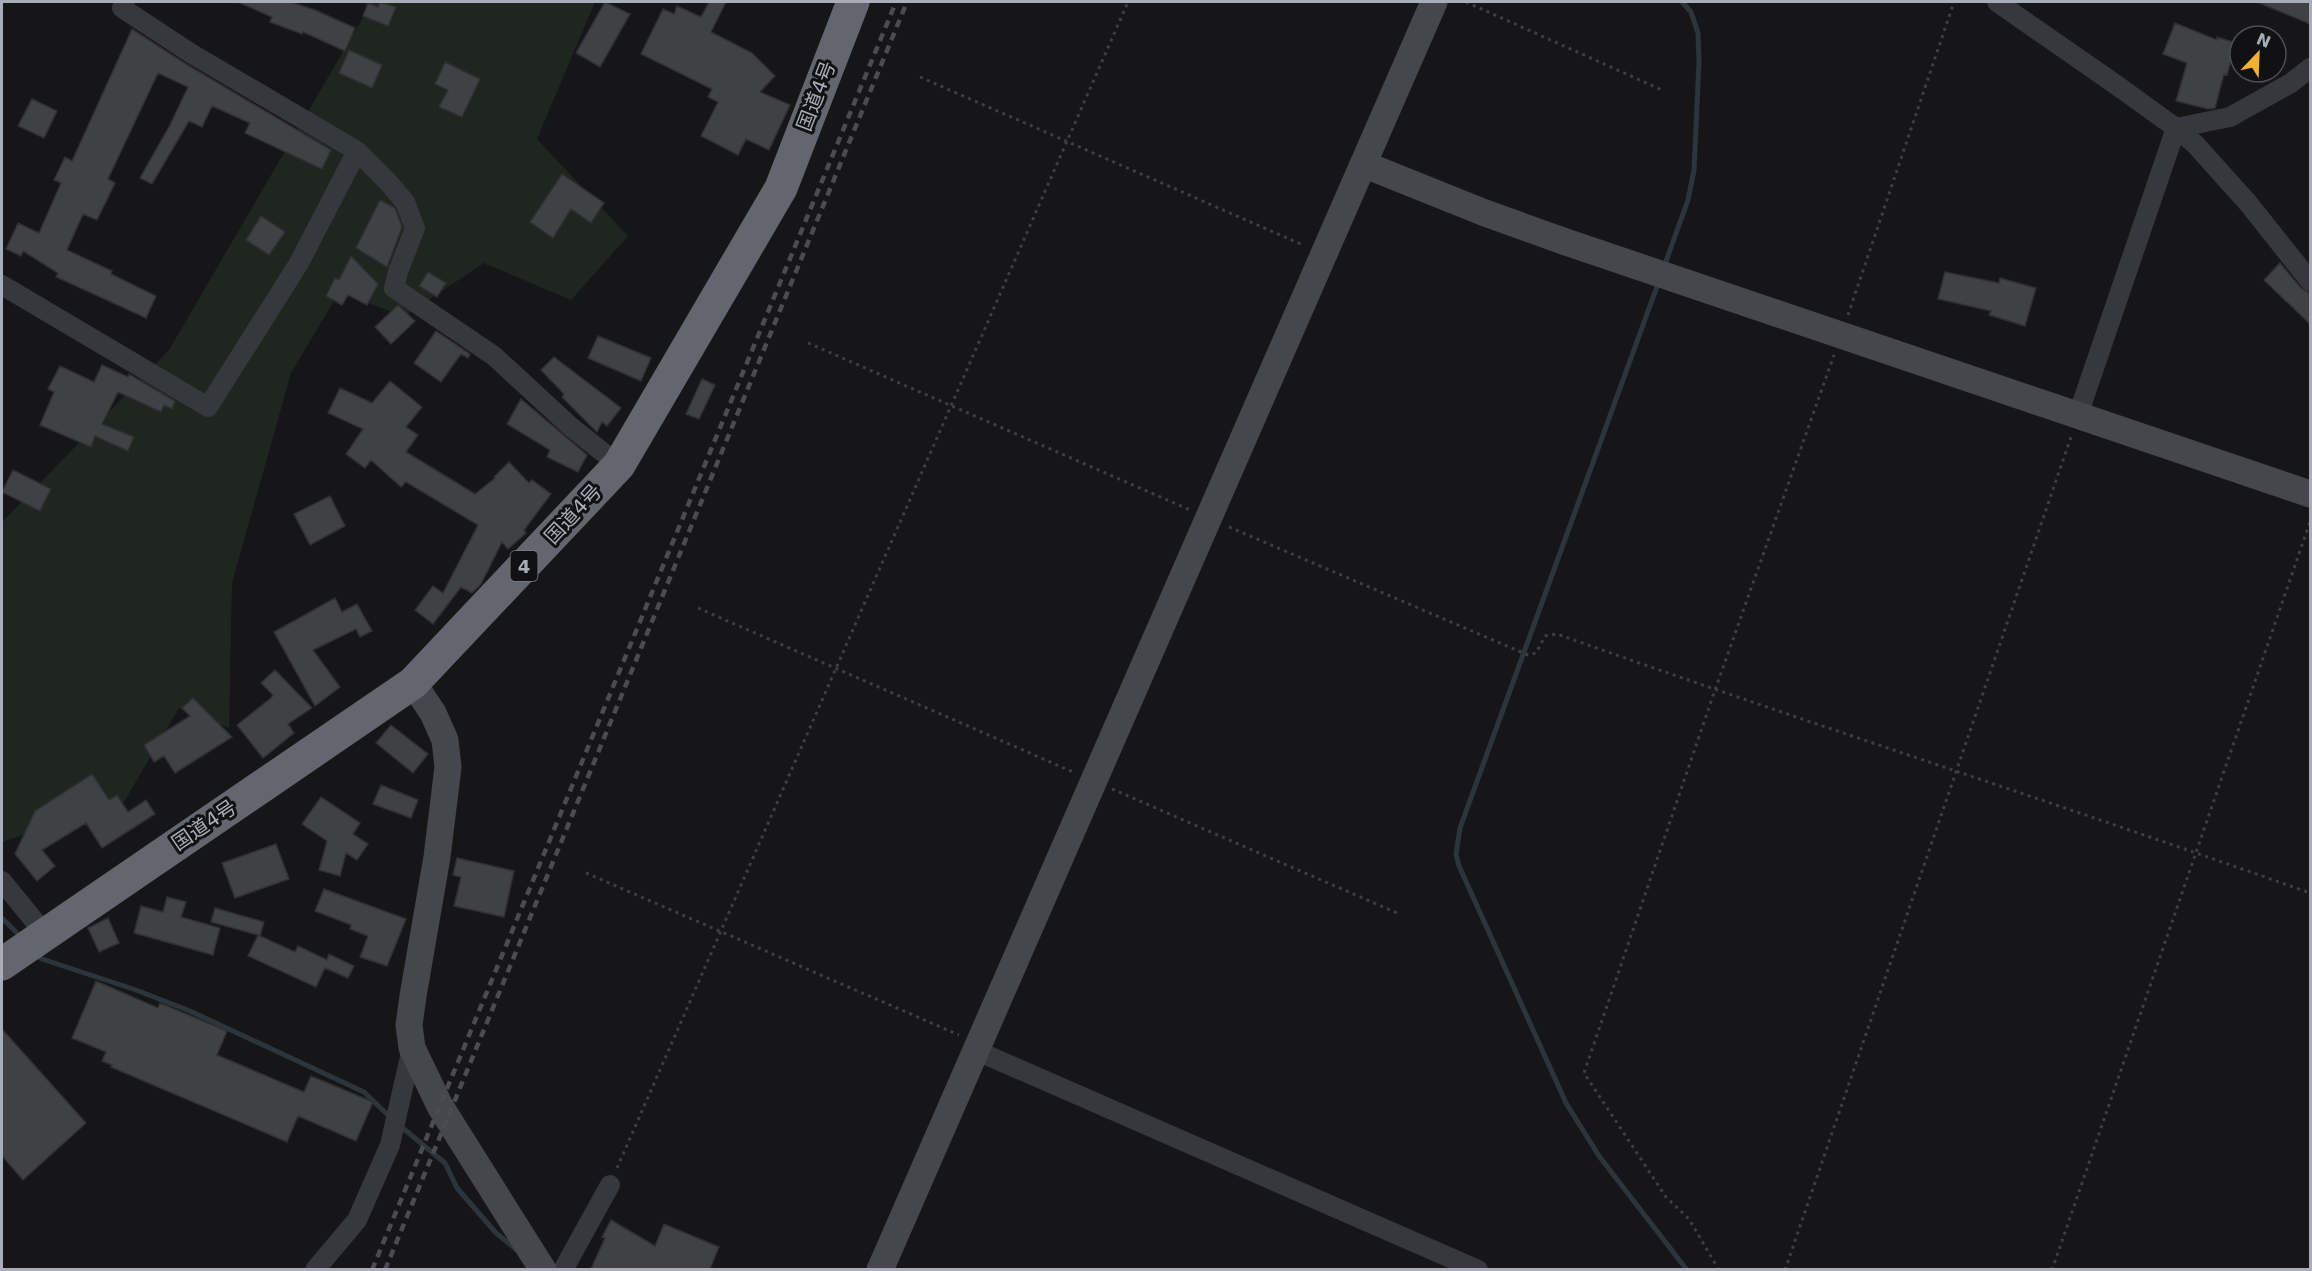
<svg xmlns="http://www.w3.org/2000/svg" width="2312" height="1271" viewBox="0 0 2312 1271" font-family="'DejaVu Sans','Noto Sans JP',sans-serif">
  <style>
    .green { fill: #1e261f }
    .lines { fill: none; stroke-linecap: round; stroke-linejoin: round }
    .stream { stroke: #2c353c; stroke-width: 5 }
    .building { fill: #404145; stroke: #303034; stroke-width: 1.5 }
    .path { stroke: #3d3f44; stroke-width: 3; stroke-dasharray: 3 4.5; stroke-linecap: butt }
    .street { stroke: #37383d; stroke-width: 20 }
    .secondary { stroke: #45474d; stroke-width: 27 }
    .highway { stroke: #63666e; stroke-width: 33 }
    .rail { stroke: #4a4c52; stroke-width: 4.5; stroke-dasharray: 8 6; stroke-linecap: butt }
    .labels { text-anchor: middle; dominant-baseline: central; stroke-width: 6; stroke-linejoin: round; paint-order: stroke }
    .shield { fill: #111113; stroke: #7b7e86; stroke-width: 1.5 }
    .shield-label { font-size: 18px; font-weight: bold; fill: #a8adb8 }
    .street-label { font-size: 20px; fill: #a8adb8; stroke: #111113 }
  </style>
  <rect width="100%" height="100%" fill="#161618"/>
  <path class="green" d="M372 2H595L537 139 628 236 571 300 484 263 403 317 340 291 291 373 232 583 229 728 179 708 124 802 2 842V522L169 350Z"/>
  <g class="lines">
    <path class="stream" d="M1664 267 1688 200 1694 170 1699 62 1698 33 1691 12 1682 2
      M1659 281 1460 828 1456 854 1459 866 1566 1103 1599 1156 1687 1270
      M2 918 22 938
      M36 954 42 959 136 990 190 1011 364 1092 392 1119
      M399 1125 445 1163 457 1188 496 1233 517 1250"/>
  </g>
  <path class="building" d="M238 2H291L315 10 355 28 345 51 303 32 302 34 270 22 272 17Z
    M380 2 396 7 388 26 363 16 368 3 378 7Z
    M605 2 630 14 600 67 576 53Z
    M709 2H726L711 32 752 53 775 76 760 92 790 105 769 150 746 139 738 155 701 136 718 102 708 97 712 89 641 54 663 9 674 14 677 6 701 17Z
    M2257 2H2310V24Z
    M2175 23 2217 40V37L2236 43 2227 75 2224 74 2215 108 2208 109 2176 101 2187 63 2163 54Z
    M132 29 186 64 331 150 322 169 245 133 250 123 212 106 202 127 189 121 152 184 140 178 170 125 188 87 158 73 108 179 115 183 97 220 83 214 67 250 112 271 111 274 156 296 146 318 56 277 58 273 23 251 21 256 6 249 18 223 39 233 61 183 54 180 65 157 72 161Z
    M349 50 382 65 372 88 339 73Z
    M445 62 480 79 462 117 439 107 448 90 435 84Z
    M32 99 57 111 44 138 18 126Z
    M562 174 604 203 591 223 571 209 553 238 530 222Z
    M380 200 395 208 402 227 387 267 356 248Z
    M261 216 285 232 269 255 246 240Z
    M351 256 378 284 367 305 348 295 342 305 326 296 335 278 339 280Z
    M2280 263 2301 288 2310 293V324L2264 280Z
    M428 272 446 283 437 297 419 286Z
    M1945 272 1999 283 2000 278 2036 288 2025 326 1989 315 1991 311 1938 299Z
    M398 305 415 321 391 344 375 327Z
    M436 331 470 354 468 358 461 354 441 382 414 363Z
    M598 336 651 358 641 381 588 358Z
    M554 357 621 408 607 426 602 422 597 432 562 397 564 394 541 370Z
    M102 365 128 377 129 374 175 401 172 409 164 405 161 412 118 392 102 424 134 437 128 451 95 436 91 447 40 425 54 392 48 389 60 366 94 382Z
    M702 379 715 385 699 419 686 414Z
    M390 381 422 407 406 427 418 435 406 452 475 494 495 478 494 477 509 462 529 483 532 480 551 494 524 530 526 533 508 549 502 542 481 584 472 593 461 587 433 624 415 610 433 586 443 593 478 525 406 482 401 487 371 460 365 468 346 454 363 429 328 413 340 388 372 403Z
    M521 399 587 455 578 472 547 457 550 450 507 424Z
    M13 470 51 489 40 511 2 492Z
    M330 496 345 526 310 545 294 514Z
    M335 598 342 612 357 604 372 631 360 637 356 629 313 650 340 687 315 706 274 632Z
    M275 670 312 708 288 724 294 733 263 758 237 725 271 698 273 695 261 683Z
    M193 698 232 737 175 773 164 756 154 762 144 745 190 716 182 708Z
    M391 725 428 754 413 773 376 743Z
    M92 774 109 800 117 795 128 812 146 800 155 814 102 848 86 823 42 850 55 866 37 881 15 854 35 811Z
    M381 785 418 800 411 818 373 804Z
    M321 797 360 823 353 834 368 844 357 860 346 853 340 876 319 870 327 841 302 824Z
    M276 844 289 879 235 898 222 863Z
    M457 858 514 871 504 917 454 906 461 877 453 875Z
    M324 889 406 919 387 966 360 957 368 936 350 929 351 925 315 911Z
    M167 897 186 902 181 917 220 928 213 955 134 933 141 906 163 912Z
    M215 908 264 922 260 936 258 935 295 952 298 946 327 960 329 954 354 966 348 978 325 968 316 987 248 956 258 935 211 922Z
    M108 918 119 943 99 952 88 928Z
    M96 981 158 1008 160 1003 227 1031 217 1055 304 1092 311 1076 373 1102 356 1141 298 1116 287 1142 111 1067 112 1065 102 1061 106 1052 72 1038Z
    M2 1029 86 1123 23 1180 2 1156Z
    M611 1220 655 1246 664 1224 719 1247 710 1269H591L605 1238 602 1237Z"/>
  <g class="lines">
    <path class="path" d="M1466 2 1662 90
      M920 77 1303 245
      M1848 315 1954 2
      M808 343 1190 510
      M1229 527 1528 655 1536 653 1545 636 1557 634C1807 723 2060 804 2310 893
      M698 608 1073 772
      M1112 789 1397 913
      M586 873 959 1035
      M617 1168 1128 2
      M1719 1270 1689 1219 1666 1197 1584 1073 1715 690 1834 355
      M1785 1270 2071 437
      M2052 1270 2310 522"/>
    <path class="street" d="M125 2 122 8 192 54 357 151 387 181 405 202 415 228 398 272 394 288 494 356 571 427 619 465
      M1997 2 2115 84 2176 128 2195 144 2248 203 2310 281
      M2176 128 2230 117 2291 83 2310 68
      M2 285 208 407 299 263 357 151
      M2078 415 2176 128
      M2 881 45 934
      M975 1050 1478 1270
      M315 1270 357 1220 390 1145 412 1048
      M563 1270 610 1185"/>
    <path class="secondary" d="M1363 164 1485 213 1563 241 2310 494
      M413 683 433 713 445 740 448 767 437 857 413 996 409 1025 412 1048 440 1106 543 1270
      M880 1270 1434 2"/>
    <path class="highway" d="M2 964 413 683 619 465 781 188 853 2"/>
    <path class="rail" d="M372 1270 896 2
      M385 1270 907 2"/>
  </g>
  <g class="labels">
    <rect class="shield" x="510.5" y="551" width="27" height="30" rx="4.5"/>
    <g class="shield-label">
      <text x="524" y="566">4</text>
    </g>
    <g class="street-label">
      <text transform="translate(816 96) rotate(-69)">国道4号</text>
      <text transform="translate(573 514) rotate(-47)">国道4号</text>
      <text transform="translate(204 825) rotate(-34)">国道4号</text>
    </g>
  </g>
  <rect width="2312" height="1271" fill="none" stroke="#a8adb8" stroke-width="6"/>
  <g transform="translate(2258 54) rotate(23)"><circle r="28" fill="#111113" stroke="#4d4f55" stroke-width="1.5"/>
  <path d="M0-4.5L10 22L0 15L-10 22Z" fill="#f2b134"/>
  <text y="-9" font-size="16" font-weight="bold" text-anchor="middle" fill="#a8adb8">N</text>
  </g>
</svg>
